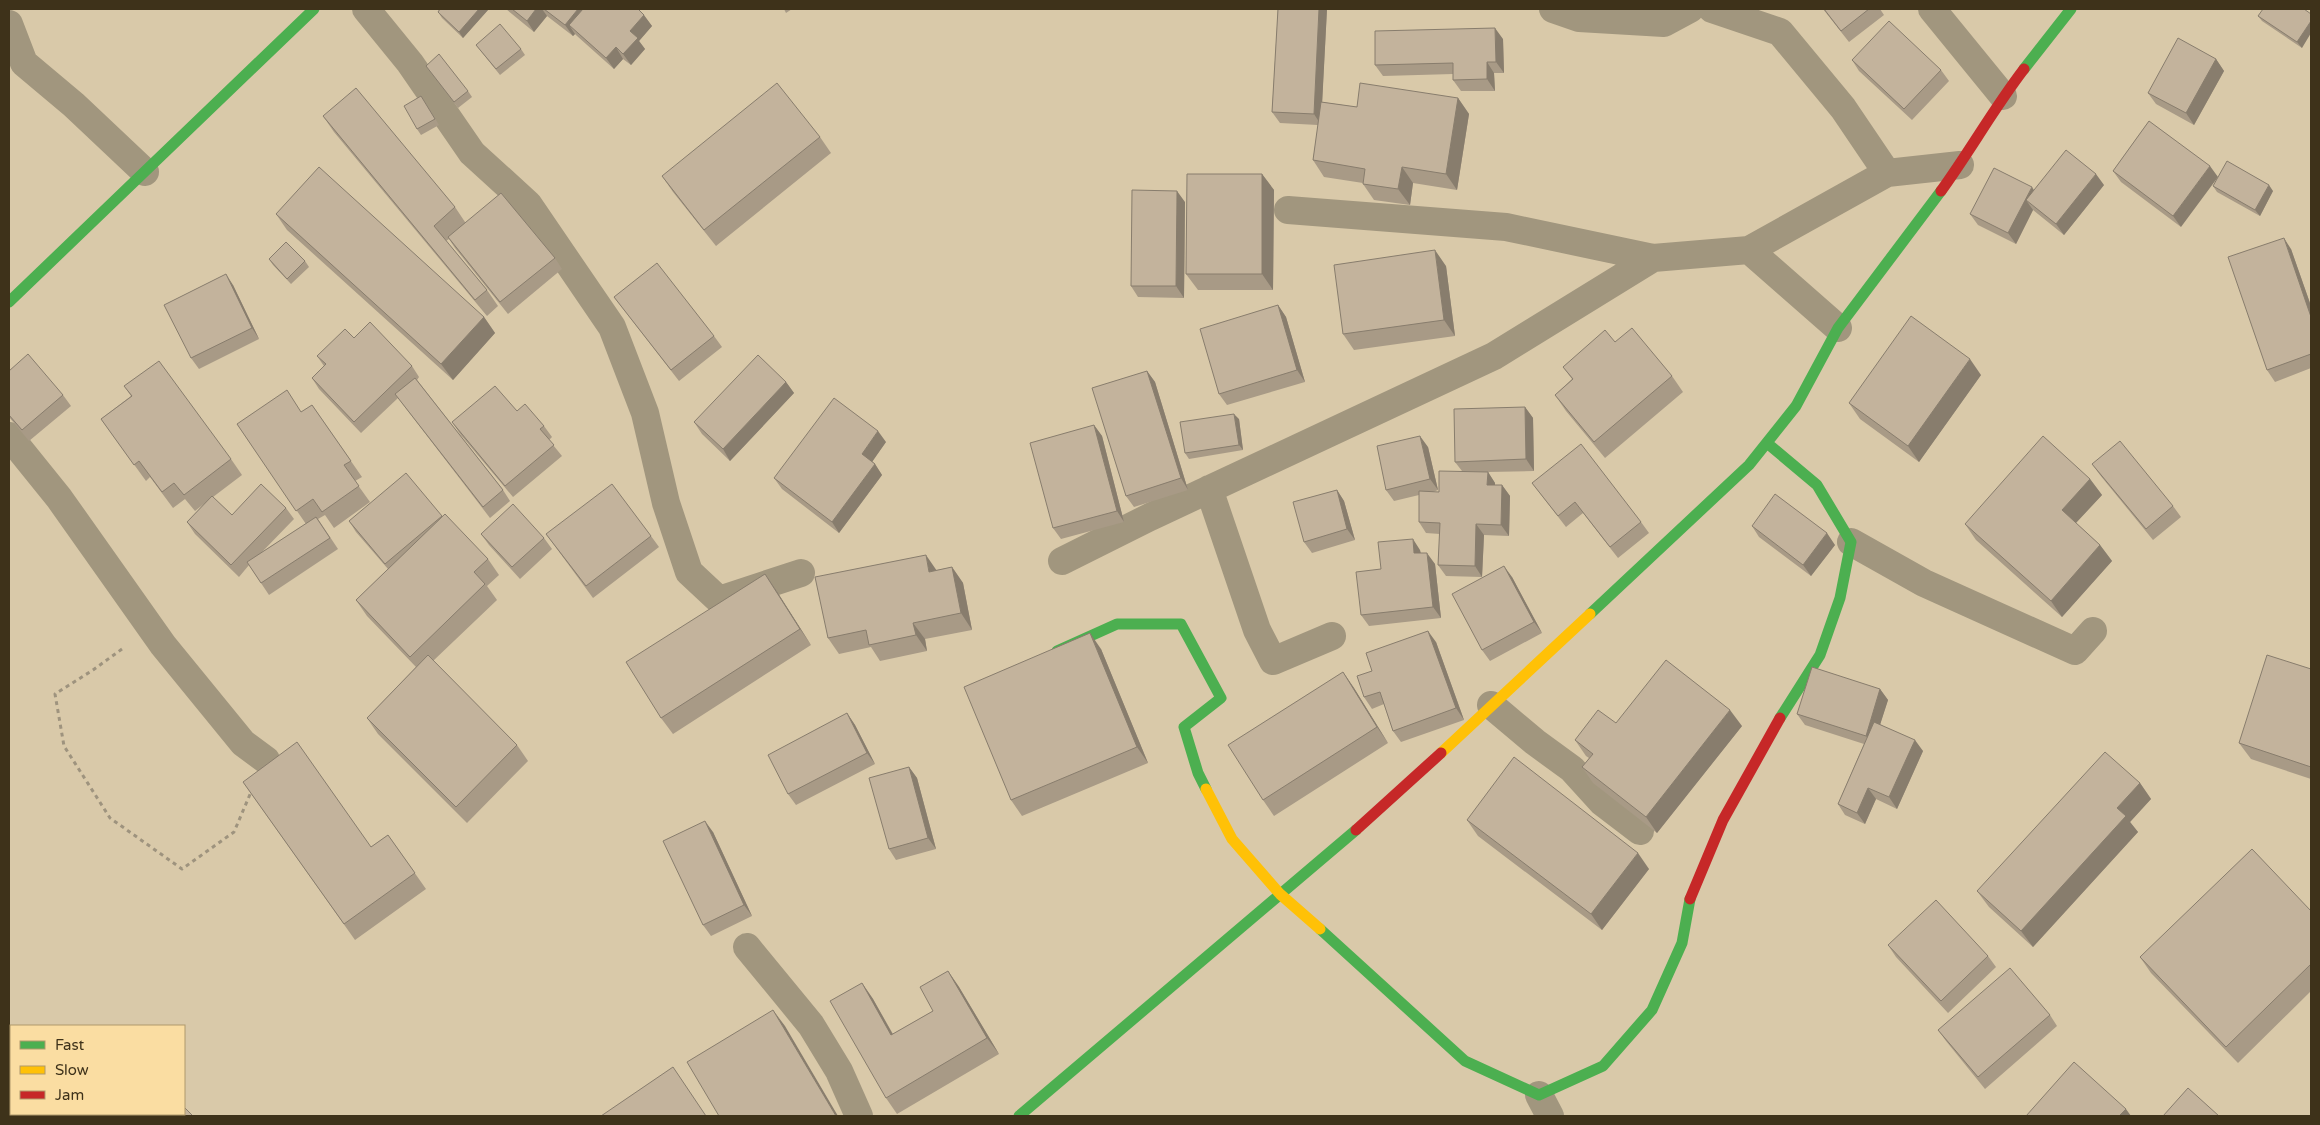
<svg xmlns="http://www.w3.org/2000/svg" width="2320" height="1125" viewBox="0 0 2320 1125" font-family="'Varela Round',sans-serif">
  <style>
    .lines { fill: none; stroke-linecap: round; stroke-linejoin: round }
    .path { stroke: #9e937e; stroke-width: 3; stroke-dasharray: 4 4; stroke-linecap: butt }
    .street { stroke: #a1967e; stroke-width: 28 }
    .fast { stroke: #4caf50; stroke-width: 11 }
    .slow { stroke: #ffc107; stroke-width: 11 }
    .jam { stroke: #c62828; stroke-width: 11 }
    .wall { fill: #a89a86 }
    .shaded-wall { fill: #887d6d }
    .building { fill: #c3b39c; stroke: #887d6d }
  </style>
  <rect width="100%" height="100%" fill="#d9c9a9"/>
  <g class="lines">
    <path class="path" d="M122 649 93 670 55 694 64 746 110 818 182 869 234 832 251 792"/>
    <path class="street" d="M366 9 410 63 472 153 528 204 612 327 645 413 666 503 689 572 719 600 801 573
      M1553 9 1579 18 1664 23 1690 9
      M1712 9 1780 32 1843 108 1887 173
      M1932 9 2003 96
      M9 24 24 63 74 105 145 172
      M1288 210 1506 227 1653 258 1749 250 1887 173 1960 165
      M1749 250 1838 328
      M9 436 59 498 163 645 243 743 266 760
      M1209 489 1257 630 1273 661 1332 636
      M1851 542 1924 583 2075 651 2093 631
      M1062 561 1150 517 1494 356 1653 258
      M1491 705 1535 742 1572 769 1602 802 1640 831
      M747 947 811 1025 839 1071 859 1116
      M1539 1095 1550 1116"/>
    <path class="fast" d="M2024 69 2071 9
      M9 302 314 9
      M1767 443 1817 485 1851 542 1840 598 1820 655 1780 718
      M1590 614 1749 465 1796 406 1838 328 1941 191
      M1057 651 1117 624H1181L1221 698 1184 727 1198 773 1206 789
      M1320 929 1465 1061 1539 1095 1603 1066 1652 1010 1682 943 1690 899
      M1019 1116 1356 830"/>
    <path class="slow" d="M1441 753 1590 614
      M1206 789 1232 839 1280 894 1320 929"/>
    <path class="jam" d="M1941 191C1970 151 1994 108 2024 69
      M1356 830 1441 753
      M1690 899 1723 820 1780 718"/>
  </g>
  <path class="wall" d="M440 9H487L488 10 463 38 442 18 438 12Z
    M506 9H638L652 26 639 41 645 49 631 65 623 59 614 69 577 36 575 34 573 36 547 16 534 32Z
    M784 9H792L786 13Z
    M1278 9H1327L1322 102 1357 107 1458 98 1469 114 1457 190 1413 183 1410 205 1374 200 1363 184V183L1324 177 1313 160 1318 125 1280 123 1272 112Z
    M1823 9H1880L1884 15 1849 42Z
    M2304 9 2302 48 2262 21 2258 16Z
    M1503 39 1504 73H1494L1495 91H1461L1453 80V74L1383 76 1375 65Z
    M476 45 521 49 525 55 500 75Z
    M2216 59 2224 71 2194 125 2156 104 2148 93Z
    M1852 60 1941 70 1949 81 1912 120 1859 71Z
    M430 71 468 91 472 97 458 108Z
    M425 102 439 125 421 135 417 129Z
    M323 116 455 207 465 222 555 258 562 269 508 314 455 248 449 239 446 241 487 290 498 306 487 316 334 132Z
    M2149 121 2181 227 2121 182 2113 171Z
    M820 137 831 153 716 246 673 192 662 176Z
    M1262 174 1274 190 1273 290H1198L1186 274Z
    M2104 185 2064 235 2033 210 2016 244 1978 225 1970 214 2034 191Z
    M2213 186 2273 191 2260 216 2217 192Z
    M1185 202 1184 298 1138 297 1131 286Z
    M276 214 484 317 495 333 453 380 287 230Z
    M2291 249 2311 306V368L2275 382 2267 370Z
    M269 259 305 261 309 267 291 284 273 265Z
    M1446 266 1455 336 1354 350 1343 334Z
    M233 285 259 339 199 369 191 358Z
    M614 297 714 336 722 347 679 381Z
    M1278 305 1286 317 1305 382 1227 405 1219 394Z
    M354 338 412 366 419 377 417 380 503 490 510 501 490 518 398 398 361 433 319 389 312 378 324 366 317 356Z
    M1563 367 1672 376 1683 392 1605 458 1566 411 1555 395 1572 379Z
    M9 371 63 395 71 406 29 441 9 417Z
    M1147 371 1155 382 1188 490 1134 507 1126 496Z
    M1981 375 1919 462 1860 419 1849 403Z
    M786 382 794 393 730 461 702 434 694 422Z
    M124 386 231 459 242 475 213 497 232 515 286 508 294 519 262 552 306 524 237 424 302 412 312 405 362 477 355 481 370 502 334 528 325 515 318 519 338 549 269 595 249 565 239 577 195 534 187 522 205 503 195 511 185 499 173 508 150 477 146 481 101 419 131 396Z
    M1525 407 1533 418 1534 471 1488 472 1495 483V485H1502L1510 496 1509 536 1484 535 1482 577 1446 576 1438 565 1440 534 1426 533 1419 522V495L1394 501 1386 490 1428 447 1438 490 1433 492H1439L1462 471 1455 462Z
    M517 411 544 426 552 437 549 440 562 456 513 497 460 434 452 422Z
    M1239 419 1243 450 1189 459 1185 453Z
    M1094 425 1102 436 1124 522 1061 539 1053 528Z
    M886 442 872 461 875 464 882 475 839 533 782 489 774 478Z
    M2092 464 2173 506 2181 517 2153 540 2100 475Z
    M2090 479 2102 495 2076 523 2100 545 2112 561 2062 617 1976 540 1965 524Z
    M1532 483 1641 522 1649 533 1618 558 1583 513 1566 527Z
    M1337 490 1344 501 1355 540 1312 553 1304 542Z
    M442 516 488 559 499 575 487 586 497 600 433 661 517 745 528 761 467 823 378 734 367 718 416 667 367 616 356 600 388 569 356 532 349 521Z
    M1752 526 1835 545 1811 576 1759 537Z
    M481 534 544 538 552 549 520 579 489 545Z
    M546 534 651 536 659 547 593 598Z
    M1420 550 1421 553 1435 564 1441 618 1369 626 1361 615 1381 569Z
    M952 567 963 583 972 630 925 639 927 651 880 661 871 647 839 654 828 638 937 570Z
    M765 574 776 590 811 645 673 734 661 718Z
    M1512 577 1542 633 1490 661 1482 650Z
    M1436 642 1464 720 1401 742 1393 731 1384 704 1372 709 1364 697 1372 671Z
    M1101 649 1148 763 1022 816 1011 800Z
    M2311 669V779L2251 759 2239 743Z
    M1343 672 1354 688 1388 743 1274 816 1263 800Z
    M1880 689 1888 700 1880 724 1923 751 1897 809 1876 799 1865 824 1845 815 1838 804 1864 744 1805 725 1797 714Z
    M847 713 855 725 875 764 796 805 788 794Z
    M1616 723 1742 726 1657 833 1593 783 1582 767 1589 758 1586 756 1575 740Z
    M909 767 917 778 936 849 896 860 889 849Z
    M243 782 371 847 388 835 426 889 355 940Z
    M2140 783 2151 799 2130 822 2138 832 2033 947 1989 907 1977 891Z
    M1467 820 1649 869 1602 930 1478 836Z
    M713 832 752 916 711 936 703 925Z
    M2311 911V991L2238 1063 2151 973 2140 957Z
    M1888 945 1988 956 1996 967 1948 1013 1896 957Z
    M948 971 959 987 999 1054 897 1114 886 1098 862 983 873 999 893 1034 933 1011Z
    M2050 1015 2057 1026 1985 1089 1946 1041 1938 1030Z"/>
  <path class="shaded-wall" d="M479 9H487L488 10 463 38 459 32Z
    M536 9H542L547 16 534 32 527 21Z
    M578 9H595L569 25 575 34 573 36 565 25Z
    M1319 9H1327L1321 125 1314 114Z
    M644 15 652 26 639 41 645 49 631 65 623 54 630 31Z
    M2311 21V33L2302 48 2297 42Z
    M1495 28 1503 39 1504 73 1496 62Z
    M616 47 623 59 614 69 606 58Z
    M2216 59 2224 71 2194 125 2186 113Z
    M1487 62 1494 73 1495 91 1487 79Z
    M1458 98 1469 114 1457 190 1446 174Z
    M2210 166 2218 177 2181 227 2173 216Z
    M1402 167 1413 183 1410 205 1398 189Z
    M1262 174 1274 190 1273 290 1262 274Z
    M2096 174 2104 185 2064 235 2056 224Z
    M2269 185 2273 191 2260 216 2255 210Z
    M2032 187 2039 198 2026 200 2033 210 2016 244 2008 233Z
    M1177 191 1185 202 1184 298 1176 286Z
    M2284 238 2291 249 2311 306V317Z
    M1435 250 1446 266 1455 336 1444 320Z
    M226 274 233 285 259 339 252 328Z
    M1278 305 1286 317 1305 382 1297 370Z
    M484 317 495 333 453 380 441 364Z
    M1970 359 1981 375 1919 462 1908 446Z
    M1147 371 1155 382 1188 490 1181 478Z
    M786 382 794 393 730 461 723 449Z
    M1525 407 1533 418 1534 471 1526 459Z
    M1234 414 1239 419 1243 450 1239 445Z
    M1094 425 1102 436 1124 522 1117 511Z
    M878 431 886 442 870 465 862 454Z
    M1420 436 1428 447 1438 490 1430 479Z
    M875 464 882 475 839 533 832 522Z
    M1488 472 1495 483V496L1487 485Z
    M2090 479 2102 495 2073 526 2062 510Z
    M1502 485 1510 496 1509 536 1501 525Z
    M1337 490 1344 501 1355 540 1347 529Z
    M1476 524 1484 535 1482 577 1475 566Z
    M1827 533 1835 545 1811 576 1803 565Z
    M1413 539 1420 550 1422 565 1414 553Z
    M2100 545 2112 561 2062 617 2051 601Z
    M1427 553 1435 564 1441 618 1433 607Z
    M926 555 937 571 929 572Z
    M1504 566 1512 577 1542 633 1534 622Z
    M952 567 963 583 972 630 961 613Z
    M765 574 776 590 811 645 800 629Z
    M913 623 925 639 927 651 916 635Z
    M1428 631 1436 642 1464 720 1456 708Z
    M1090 633 1101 649 1148 763 1137 747Z
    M1343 672 1354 688 1388 743 1377 727Z
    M1880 689 1888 700 1873 747 1866 736Z
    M1730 710 1742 726 1657 833 1646 817Z
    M847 713 855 725 875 764 867 753Z
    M1915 740 1923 751 1897 809 1889 797Z
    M909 767 917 778 936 849 928 838Z
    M2140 783 2151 799 2130 822 2138 832 2033 947 2021 931 2117 808Z
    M1868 788 1876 799 1865 824 1857 813Z
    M705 821 713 832 752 916 744 905Z
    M1638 853 1649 869 1602 930 1591 914Z
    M948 971 959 987 999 1054 987 1038Z
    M862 983 873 999 902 1051 891 1035Z
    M773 1010 785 1026 838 1116H836Z
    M2126 1109 2131 1116H2119Z"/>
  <path class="building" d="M440 9H479L459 32 438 12Z
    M512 9H536L527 21Z
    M544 9H578L565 25Z
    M583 9H638L644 15 630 31 638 38 623 54 616 47 606 58 569 25Z
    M1278 9H1319L1314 114 1272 112Z
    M1824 9H1869L1841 31Z
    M2263 9H2304L2311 14V21L2297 42 2258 16Z
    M1889 21 1941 70 1904 109 1852 60Z
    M500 24 521 49 496 69 476 45Z
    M1495 28 1496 62H1487V79L1453 80V63L1375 65V31Z
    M2178 38 2216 59 2186 113 2148 93Z
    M439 54 468 91 454 102 426 66Z
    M777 83 820 137 704 230 662 176Z
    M1360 83 1458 98 1446 174 1402 167 1398 189 1363 184 1365 169 1313 160 1321 102 1357 107Z
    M356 88 455 207 434 226 487 290 475 300 323 116Z
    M421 96 435 119 417 129 404 106Z
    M2149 121 2210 166 2173 216 2113 171Z
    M2066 150 2096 174 2056 224 2026 200Z
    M2227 161 2269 185 2255 210 2213 186Z
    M319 167 484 317 441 364 276 214Z
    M1994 168 2032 187 2008 233 1970 214Z
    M1187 174H1262V274H1186Z
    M1132 190 1177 191 1176 286H1131Z
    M501 193 555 258 500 302 448 237Z
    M2284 238 2311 317V354L2267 370 2228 257Z
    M286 242 305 261 287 279 269 259Z
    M1435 250 1444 320 1343 334 1334 265Z
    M657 263 714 336 671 370 614 297Z
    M226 274 252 328 191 358 164 305Z
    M1278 305 1297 370 1219 394 1200 329Z
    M1911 316 1970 359 1908 446 1849 403Z
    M370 322 412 366 354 422 312 378 326 364 317 356 345 329 354 338Z
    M1632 328 1672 376 1594 442 1555 395 1573 379 1563 367 1605 330 1615 342Z
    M28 354 63 395 22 430 9 415V371Z
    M758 355 786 382 723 449 694 422Z
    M159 361 231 459 184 495 174 483 162 492 139 461 134 465 101 419 132 396 124 386Z
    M1147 371 1181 478 1126 496 1092 388Z
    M415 378 503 490 483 507 395 394Z
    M495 386 517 411 525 404 544 426 540 429 554 445 505 486 452 422Z
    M287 390 301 412 312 405 351 461 344 465 359 486 322 512 313 499 296 511 237 424Z
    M834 398 878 431 862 454 875 464 832 522 774 478Z
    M1525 407 1526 459 1455 462 1454 409Z
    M1234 414 1239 445 1185 453 1180 422Z
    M1094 425 1117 511 1053 528 1030 443Z
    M1420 436 1430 479 1386 490 1377 446Z
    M2043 436 2090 479 2062 510 2100 545 2051 601 1965 524Z
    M2120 441 2173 506 2146 529 2092 464Z
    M1581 444 1641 522 1610 547 1575 502 1558 516 1532 483Z
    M1439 471 1488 472 1487 485H1502L1501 525 1476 524 1475 566 1438 565 1440 523 1419 522V491L1439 492Z
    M406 473 442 516 385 564 349 521Z
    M261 484 286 508 231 565 187 522 212 496 232 515Z
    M612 484 651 536 586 586 546 534Z
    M1337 490 1347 529 1304 542 1293 502Z
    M1775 494 1827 533 1803 565 1752 526Z
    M513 504 544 538 512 567 481 534Z
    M445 514 488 559 474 572 485 584 410 657 356 600Z
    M316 517 330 538 261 583 247 562Z
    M1413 539 1414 553H1427L1433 607 1361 615 1356 572 1381 569 1378 542Z
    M926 555 929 572 952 567 961 613 913 623 916 635 869 645 866 630 828 638 815 577Z
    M1504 566 1534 622 1482 650 1452 594Z
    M765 574 800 629 661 718 626 662Z
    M1428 631 1456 708 1393 731 1380 692 1364 697 1357 676 1372 671 1366 653Z
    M1090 633 1137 747 1011 800 964 687Z
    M428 655 517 745 456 807 367 718Z
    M2267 655 2311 669V767L2239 743Z
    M1666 660 1730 710 1646 817 1582 767 1593 754 1575 740 1598 710 1616 723Z
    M1812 667 1880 689 1866 736 1797 714Z
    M1343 672 1377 727 1263 800 1228 745Z
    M847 713 867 753 788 794 768 755Z
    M1874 722 1915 740 1889 797 1868 788 1857 813 1838 804Z
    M297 742 371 847 388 835 415 873 344 924 243 782Z
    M2105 752 2140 783 2117 808 2126 816 2021 931 1977 891Z
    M1514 757 1638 853 1591 914 1467 820Z
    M909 767 928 838 889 849 869 778Z
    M705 821 744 905 703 925 663 841Z
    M2252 849 2311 911V964L2226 1047 2140 957Z
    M1936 900 1988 956 1941 1001 1888 945Z
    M2010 968 2050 1015 1978 1077 1938 1030Z
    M948 971 987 1038 886 1098 830 1001 862 983 891 1035 933 1011 920 987Z
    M773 1010 836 1116H719L687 1062Z
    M2074 1062 2126 1109 2119 1116H2026Z
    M673 1067 706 1116H601Z
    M2188 1088 2219 1116H2163Z
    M184 1107 193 1116H169L172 1114H184Z"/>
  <rect width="2320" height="1125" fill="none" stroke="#3e321a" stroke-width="20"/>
  <rect x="10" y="1025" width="175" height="90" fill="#fadda2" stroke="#af996c"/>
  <rect x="20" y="1041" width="25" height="8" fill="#4caf50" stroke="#af996c"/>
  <text x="55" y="1050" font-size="15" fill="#3e321a">Fast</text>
  <rect x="20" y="1066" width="25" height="8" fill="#ffc107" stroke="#af996c"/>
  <text x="55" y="1075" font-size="15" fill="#3e321a">Slow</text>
  <rect x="20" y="1091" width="25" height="8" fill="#c62828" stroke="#af996c"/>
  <text x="55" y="1100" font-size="15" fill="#3e321a">Jam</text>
</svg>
